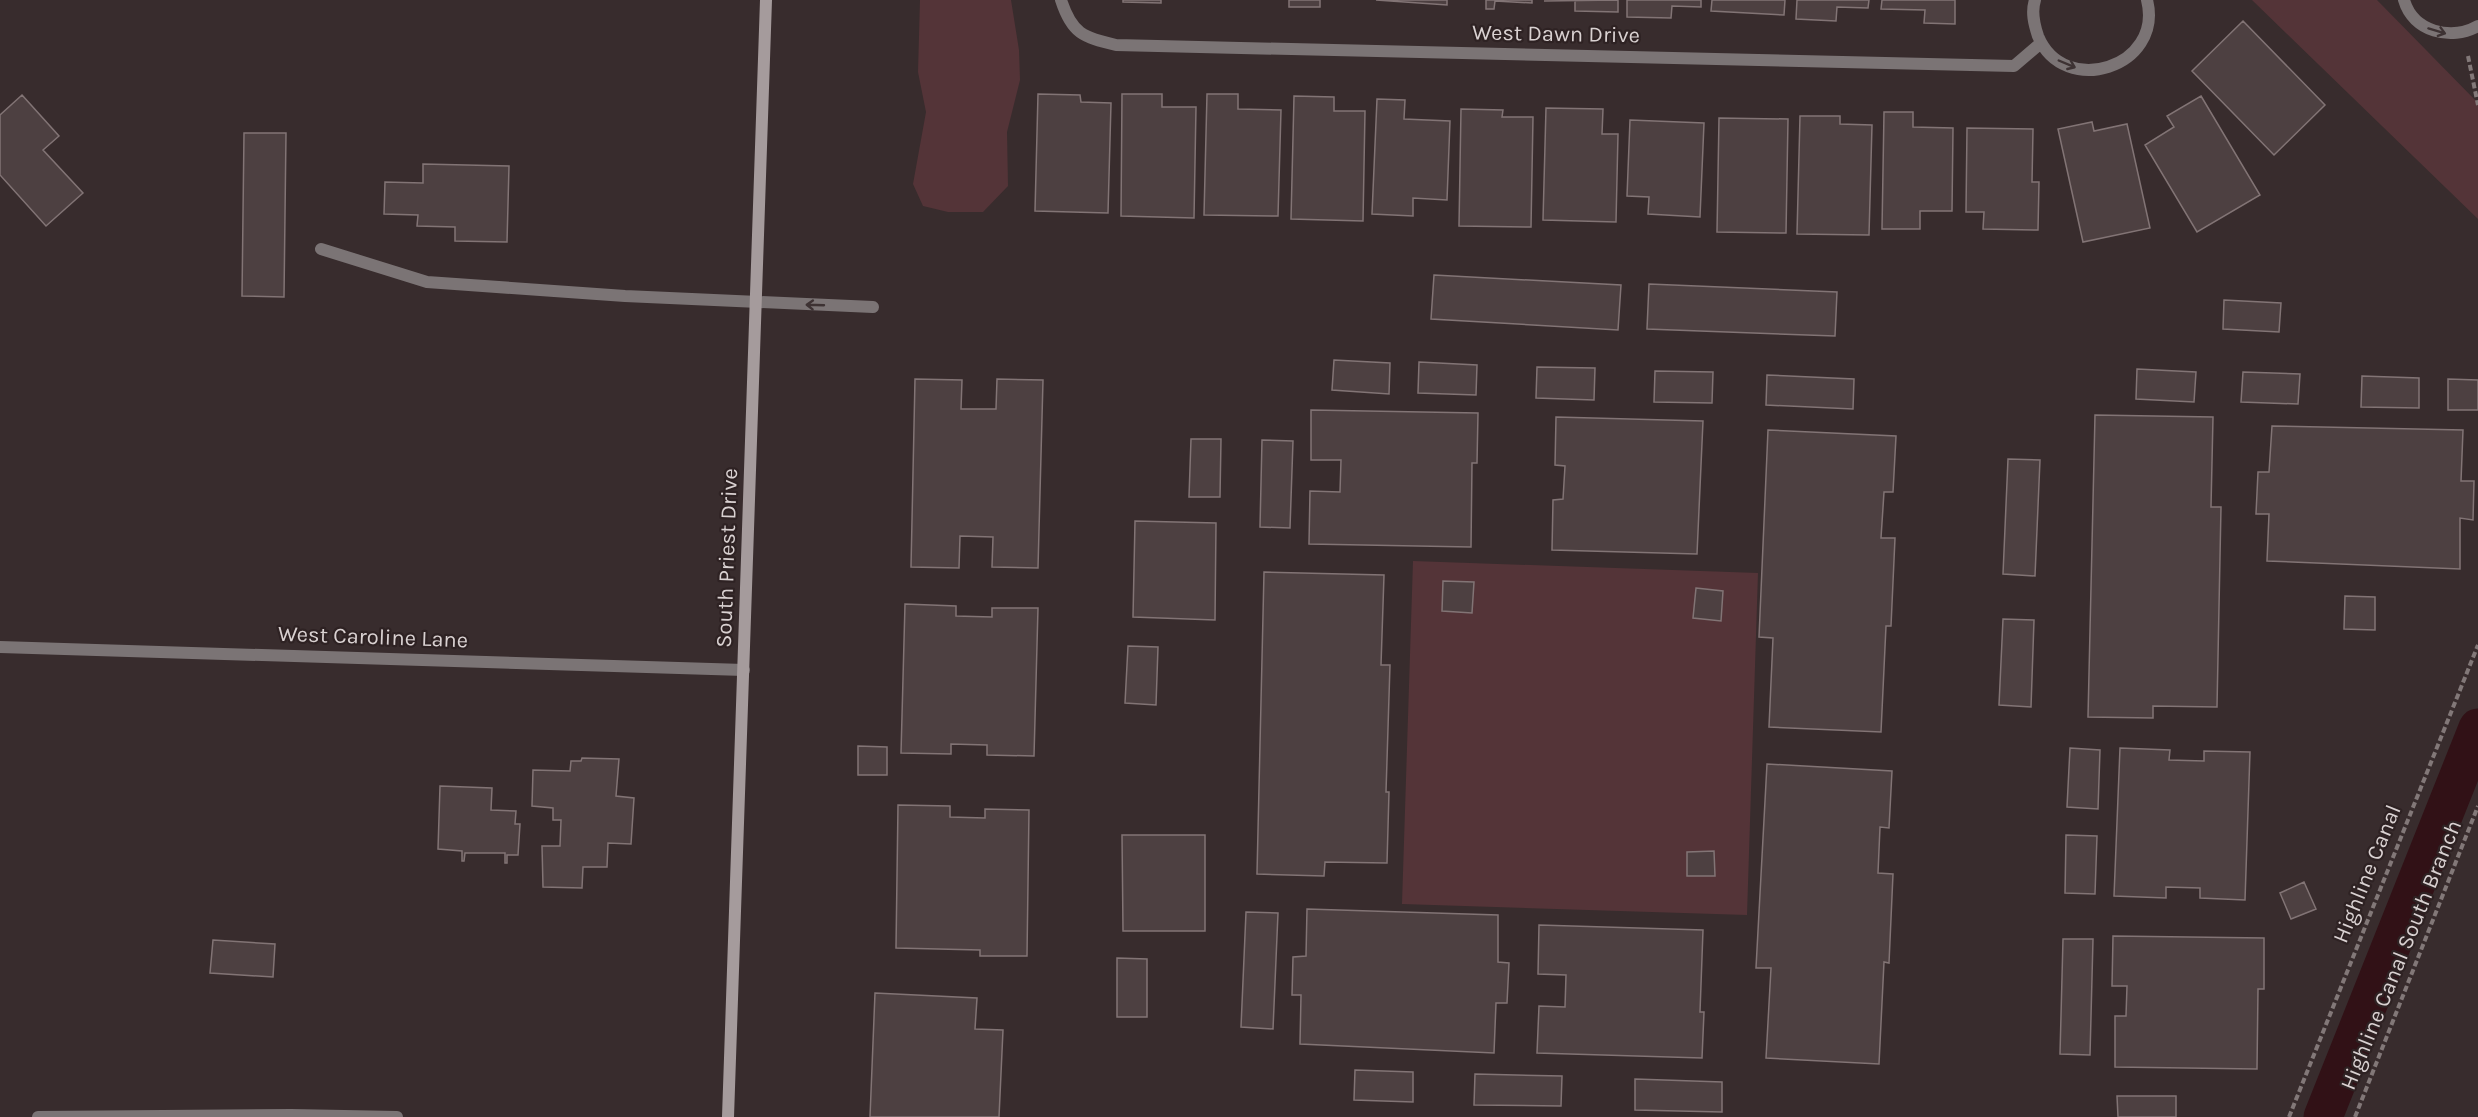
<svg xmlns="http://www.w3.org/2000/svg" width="2478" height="1117" viewBox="0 0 2478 1117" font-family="Karla,sans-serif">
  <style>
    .green { fill: #543438 }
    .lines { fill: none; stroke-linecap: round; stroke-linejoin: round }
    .canal { stroke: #311116; stroke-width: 39 }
    .building { fill: #4d4041; stroke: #827475; stroke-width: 1.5 }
    .path { stroke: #827878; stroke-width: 4; stroke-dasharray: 6 3; stroke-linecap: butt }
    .service { stroke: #7b7475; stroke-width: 12 }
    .minor { stroke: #7b7475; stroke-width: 12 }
    .secondary { stroke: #a59b9c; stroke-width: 12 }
    .oneway { stroke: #3d3233 }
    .labels { text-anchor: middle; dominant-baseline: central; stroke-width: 4.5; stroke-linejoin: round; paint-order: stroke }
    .street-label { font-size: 22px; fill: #d9d1d1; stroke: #2e2223 }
  </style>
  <rect width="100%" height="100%" fill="#382c2d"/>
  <path class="green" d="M920 0H1011L1019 50 1020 80 1007 132 1008 186 983 212H948L923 206 913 184 926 112 918 72Z
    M2252 0H2377L2478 103V219Z
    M1413 561 1758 573 1747 915 1402 904Z"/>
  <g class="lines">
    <path class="canal" d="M2323 1117 2478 728"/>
  </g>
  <path class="building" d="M1123 0H1161V3L1123 2Z
    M1289 0H1320V7H1289Z
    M1376 0H1447V5Z
    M1486 0H1532V3L1495 1 1494 9H1486Z
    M1618 0V12L1575 11V1H1544Z
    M1627 0H1701V7L1672 6 1671 18 1627 17Z
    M1712 0H1785L1784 15 1711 11Z
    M1797 0H1869L1868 8 1837 7 1836 21 1796 19Z
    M1882 0H1955V24L1924 23 1925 10 1881 9Z
    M2243 21 2325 105 2274 155 2192 71Z
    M1038 94 1080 95 1081 102 1111 103 1108 213 1035 211Z
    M1122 94H1162V107H1196L1194 218 1121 216Z
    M1207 94H1238V109L1281 110 1278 216 1204 215Z
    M22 95 59 136 43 150 83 193 46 226 0 175V115Z
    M1294 96 1334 97V111H1365L1363 221 1291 219Z
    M2201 96 2260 195 2197 232 2145 145 2174 127 2167 116Z
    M1377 99 1405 100 1404 119 1450 121 1447 200 1413 198V216L1372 214Z
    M1546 108 1603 109 1602 134H1618L1616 222 1543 220Z
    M1461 109 1503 110 1502 117H1533L1531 227 1459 226Z
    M1884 112H1913V127L1953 128 1952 211H1920V229H1882Z
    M1800 116H1840V124L1872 125 1869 235 1797 234Z
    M1719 118 1788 119 1786 233 1717 232Z
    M1630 120 1704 123 1700 217 1648 214 1649 197 1627 196Z
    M2092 122 2094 131 2127 124 2150 228 2083 242 2058 129Z
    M1967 128 2033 129 2032 182H2039L2038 230 1983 229 1984 212H1966Z
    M244 133H286L284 297 242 296Z
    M423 164 509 166 507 242 455 241V227L417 226 418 215 384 214 385 182 423 183Z
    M1434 275 1621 285 1618 330 1431 319Z
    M1649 284 1837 292 1835 336 1647 329Z
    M2224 300 2281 303 2279 332 2223 329Z
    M1334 360 1390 363 1389 394 1332 390Z
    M1419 362 1477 365 1476 395 1418 393Z
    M1537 367 1595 368 1594 400 1536 398Z
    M2137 369 2196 372 2194 402 2136 399Z
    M1655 371 1713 372 1712 403 1654 402Z
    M2243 372 2300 374 2298 404 2241 402Z
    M1767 375 1854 379 1853 409 1766 405Z
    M2362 376 2419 378V408L2361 407Z
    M915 379 962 380 961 409H996L997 379 1043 380 1038 568 992 567 993 537 960 536 959 568 911 567Z
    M2448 379 2478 380V410H2448Z
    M1311 410 1478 413 1477 463H1472L1471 547 1309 544 1310 491 1340 492 1341 460H1311Z
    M2095 415 2213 417 2211 507H2221L2217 707 2153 706V718L2088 717Z
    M1556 417 1703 421 1697 554 1552 550 1553 500 1563 499 1565 466 1555 465Z
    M2272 426 2463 430 2461 481H2474L2473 520 2460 518V569L2267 561 2269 514H2256L2258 472H2269Z
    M1768 430 1896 436 1893 492H1884L1881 538H1895L1891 626H1886L1881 732 1769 727 1773 638 1759 637Z
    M1191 439H1221L1220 497H1189Z
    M1262 440 1293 441 1290 528 1260 527Z
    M2008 459 2040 460 2035 576 2003 574Z
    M1135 521 1216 523 1215 620 1133 617Z
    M1264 572 1384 575 1381 665H1390L1386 792H1389L1387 863 1325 862 1324 876 1257 874Z
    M1443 581 1474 582 1472 613 1442 611Z
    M1696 588 1723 591 1721 621 1693 618Z
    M2345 596 2375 597V630L2344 629Z
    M905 604 956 606V616L992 617V608H1038L1034 756 987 755V745L951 744V754L901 753Z
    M2003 619 2034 620 2031 707 1999 705Z
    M1128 646 1158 647 1156 705 1125 703Z
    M858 746 887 747V775H858Z
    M2070 748 2100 750 2098 809 2067 807Z
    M2120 748 2170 750 2169 760 2204 761V751L2250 752 2245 900 2200 898V888L2166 887V898L2114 896Z
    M582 758 619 759 616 796 634 798 631 844 608 843 607 867H583L582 888 543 887 542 846H560L561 820H553V808L532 806 533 770 570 771 571 761H581Z
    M1767 764 1892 771 1889 828 1880 827 1878 873 1893 874 1889 963 1884 962 1879 1064 1766 1058 1771 968H1756Z
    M440 786 492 788 491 810 516 811 515 824H520L518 855H507V863H505V853H465L464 861H462V851L438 849Z
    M898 805 950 806V817L985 818V809L1029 810 1027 956H980V950L896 948Z
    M1122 835H1205V931H1123Z
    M2066 835 2097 836 2095 894 2065 893Z
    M1714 851 1715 876H1687V852Z
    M2304 882 2316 909 2291 919 2280 893Z
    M1307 909 1498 915V962L1509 963 1507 1003H1496L1494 1053 1300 1044 1301 995H1292L1293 957 1306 956Z
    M1246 912 1278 913 1273 1029 1241 1027Z
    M1539 925 1703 930 1700 1012H1704L1702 1058 1537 1053 1539 1006 1565 1007 1566 975 1538 974Z
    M2113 936 2264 938V989H2258L2257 1069 2115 1067V1016H2126L2127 986H2112Z
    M2063 939H2093L2090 1055 2060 1054Z
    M213 940 275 944 273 977 210 973Z
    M1117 958 1147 959V1017H1117Z
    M875 993 977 998 975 1029 1003 1030 999 1117H870Z
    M1355 1070 1413 1072V1102L1354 1100Z
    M1475 1074 1562 1076 1561 1106 1474 1105Z
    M1635 1079 1722 1082V1112L1635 1110Z
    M2117 1096H2176V1117H2118Z"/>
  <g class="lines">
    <path class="path" d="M2468 56 2478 105
      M2289 1117 2478 645
      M2355 1117 2478 806"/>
    <path class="service" d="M321 249 427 282 625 296 873 307
      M38 1117 291 1115 397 1117"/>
    <path class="minor" d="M1061 0C1072 34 1083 37 1116 45L2014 66 2041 43
      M2035 0C2031 12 2034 24 2038 36 2064 99 2164 67 2147 0
      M2404 0C2413 32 2451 41 2478 26
      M0 647 744 670"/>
    <path class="secondary" d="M728 1117 766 0"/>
  </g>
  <defs><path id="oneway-shaft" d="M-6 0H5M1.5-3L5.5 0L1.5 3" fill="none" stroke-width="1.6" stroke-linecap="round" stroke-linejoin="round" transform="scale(1.5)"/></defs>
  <g class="oneway">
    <use href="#oneway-shaft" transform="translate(2437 31) rotate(17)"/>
    <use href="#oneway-shaft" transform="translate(2067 64) rotate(23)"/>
    <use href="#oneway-shaft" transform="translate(815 305) rotate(-178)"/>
  </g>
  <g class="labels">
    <g class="street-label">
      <text transform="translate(1556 34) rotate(1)">West Dawn Drive</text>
      <text transform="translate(727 558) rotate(-88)">South Priest Drive</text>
      <text transform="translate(373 637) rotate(2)">West Caroline Lane</text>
      <text transform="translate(2367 874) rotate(-68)">Highline Canal</text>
      <text transform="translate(2401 955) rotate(-68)">Highline Canal South Branch</text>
    </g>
  </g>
</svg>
